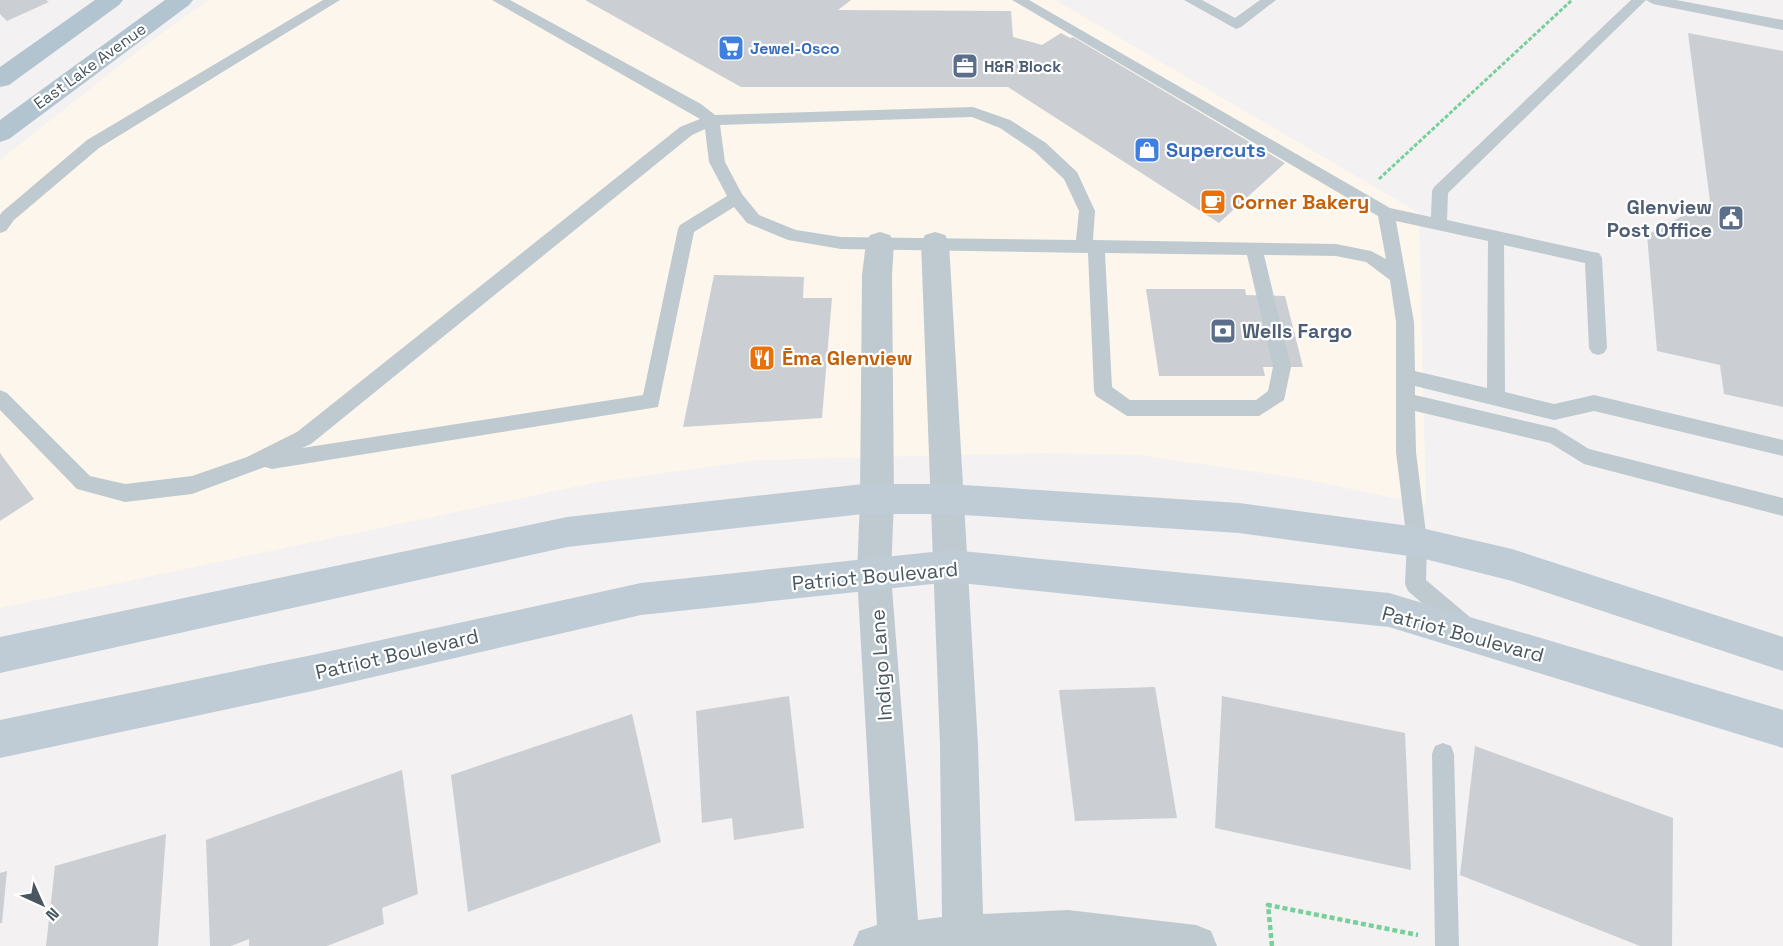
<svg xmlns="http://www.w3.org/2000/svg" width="1783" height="946" viewBox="0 0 1783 946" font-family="'Space Grotesk',sans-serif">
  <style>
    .commercial { fill: #fdf6ec }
    .building { fill: #cbcfd3 }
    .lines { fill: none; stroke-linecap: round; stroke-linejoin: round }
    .path-far1 { stroke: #77cf99; stroke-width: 3; stroke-dasharray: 4 2; stroke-linecap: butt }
    .path { stroke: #77cf99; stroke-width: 4.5; stroke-dasharray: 5 3; stroke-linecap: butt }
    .lane { fill: #bfcad0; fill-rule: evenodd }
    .street { fill: #bfcad0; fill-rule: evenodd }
    .secondary { fill: #bfccd5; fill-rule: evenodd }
    .primary { fill: #b1c4d0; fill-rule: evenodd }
    .labels { text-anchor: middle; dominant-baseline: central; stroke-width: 4.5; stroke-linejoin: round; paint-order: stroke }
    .far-shop-label { font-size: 16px; font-weight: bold; fill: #366cbe; stroke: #fff; text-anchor: start }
    .far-street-label { font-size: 16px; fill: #48575f; stroke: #fff }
    .far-service-label { font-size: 16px; font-weight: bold; fill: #4e5e75; stroke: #fff; text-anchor: start }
    .shop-label { font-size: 20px; font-weight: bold; fill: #366cbe; stroke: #fff; text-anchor: start }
    .food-label { font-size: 20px; font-weight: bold; fill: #c56008; stroke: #fff; text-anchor: start }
    .service-label { font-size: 20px; font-weight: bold; fill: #4e5e75; stroke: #fff; text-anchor: end }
    .street-label { font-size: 20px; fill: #48575f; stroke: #fff }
  </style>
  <rect width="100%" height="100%" fill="#f3f1f1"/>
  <path class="commercial" d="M209 0H1055L1419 213 1426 505 1304 479 1139 455 1042 453 759 460 598 482 0 608V160L151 41Z"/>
  <path class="building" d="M0 0H46L49 2 7 21 0 14Z
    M585 0H851L838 10 1011 11 1013 37 1042 45 1061 33 1070 38 1073 37 1285 163 1219 223 1008 87H741Z
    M1688 33 1783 51V407L1724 394 1720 365 1657 351 1647 235 1710 201Z
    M714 275 804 277 803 298H832L822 418 683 427Z
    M1146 289H1245L1246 295 1285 296 1303 367H1263L1265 376H1159Z
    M0 453 34 499 0 521Z
    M1155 687 1177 818 1075 821 1059 690Z
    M789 696 804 828 734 840 732 818 702 823 696 711Z
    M1222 696 1405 733 1411 870 1215 828Z
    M632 714 661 842 468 912 451 775Z
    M1475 746 1673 818 1672 946H1640L1460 875Z
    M402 770 418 894 382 908 384 924 327 946H249V939L231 946H210L206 840Z
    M166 834 158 946H46L55 866Z
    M7 871 2 923H0V873Z"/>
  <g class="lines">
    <path class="path-far1" d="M1379 179 1572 0"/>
    <path class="path" d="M1272 946 1268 905 1418 935"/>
    <path class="lane" d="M323 0H340L99 148 14 220 6 231 0 233V215L2 212 87 140Z
      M492 0H510L701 104 715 115 973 107 1010 120 1046 143 1077 172 1095 211 1093 240 1336 244 1371 251 1386 259 1378 216 1012 0H1029L1390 208 1431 217 1432 191 1434 187 1631 0H1676L1783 20V30L1653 4 1646 0 1448 193 1447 220 1593 252 1599 253 1602 258 1607 348 1604 353 1598 355 1592 353 1589 348 1585 263 1504 245 1505 392 1554 404 1594 395 1783 440V456L1594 411 1554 420 1415 386V395L1555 428 1589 449 1783 498V516L1584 464 1550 443 1415 411 1416 452 1427 542 1426 580 1471 618 1474 625 1471 632 1463 635 1455 632 1408 591 1405 584 1407 542 1396 452V322L1390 280 1366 262 1336 256 1264 255 1291 367 1284 400 1259 416H1127L1096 396 1094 391 1088 253 841 249 788 240 747 223 734 207 694 232 658 407 272 469 265 467 192 494 125 502 77 489 0 410V390L7 393 90 476 125 484 192 476 247 457 297 432 680 127 700 119ZM972 117 1000 128 1034 151 1064 179 1079 211 1076 240 841 237 796 230 759 215 742 194 725 162 720 125ZM705 129 709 162 727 196 680 225 678 229 643 395 302 448 311 444 692 135ZM1396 221 1488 241 1487 388 1415 371 1414 322ZM1105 253 1247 255 1273 367 1268 391 1256 400H1130L1112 387Z
      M1184 0H1202L1235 18 1260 0H1276L1241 27 1236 29Z
      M1443 743 1451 746 1454 754 1459 946H1435L1432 754 1435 746Z"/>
    <path class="street" d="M880 232 890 235 894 243 892 275 894 499 891 575 918 920 942 917 940 745 921 243 925 235 935 232 945 235 949 243 978 745 983 914 1068 910 1196 925 1211 931 1217 946H853L859 931 877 925 857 575 860 499 862 275 866 243 870 235Z"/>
    <path class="secondary" d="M863 484H948L1239 503 1417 527 1512 549 1783 637V671L1512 581 1417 557 1239 533 948 514H863L567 547 0 673V637L567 517Z
      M951 550 1389 593 1783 710V748L1389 627 951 582 641 615 317 690 0 758V720L317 654 641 583Z"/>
    <path class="primary" d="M95 0H123L119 5 9 85 0 87V67Z
      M165 0H193L189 5 9 139 0 142V120Z"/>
  </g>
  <defs>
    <g id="supermarket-square" transform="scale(1.35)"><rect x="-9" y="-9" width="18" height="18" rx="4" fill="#3f7fe0" stroke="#fff"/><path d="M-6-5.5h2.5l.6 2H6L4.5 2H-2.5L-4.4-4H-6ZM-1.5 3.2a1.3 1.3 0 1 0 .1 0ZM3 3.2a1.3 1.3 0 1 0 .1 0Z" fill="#fff"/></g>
    <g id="office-square" transform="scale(1.35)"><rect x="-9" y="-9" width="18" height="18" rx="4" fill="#5c6f8a" stroke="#fff"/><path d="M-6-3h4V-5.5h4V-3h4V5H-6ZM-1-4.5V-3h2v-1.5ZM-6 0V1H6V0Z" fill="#fff"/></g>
    <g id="shop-square" transform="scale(1.35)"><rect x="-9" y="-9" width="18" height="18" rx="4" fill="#3f7fe0" stroke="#fff"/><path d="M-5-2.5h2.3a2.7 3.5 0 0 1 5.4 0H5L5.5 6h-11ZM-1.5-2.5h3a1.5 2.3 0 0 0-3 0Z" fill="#fff"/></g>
    <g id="cafe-square" transform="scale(1.35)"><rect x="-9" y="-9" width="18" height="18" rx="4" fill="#e8710a" stroke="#fff"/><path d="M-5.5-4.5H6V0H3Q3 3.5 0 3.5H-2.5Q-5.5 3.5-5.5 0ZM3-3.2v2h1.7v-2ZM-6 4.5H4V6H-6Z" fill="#fff"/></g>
    <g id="civic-square" transform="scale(1.35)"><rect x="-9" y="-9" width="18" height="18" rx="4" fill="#5c6f8a" stroke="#fff"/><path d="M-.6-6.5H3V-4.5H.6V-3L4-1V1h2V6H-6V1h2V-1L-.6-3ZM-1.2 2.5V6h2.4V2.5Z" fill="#fff"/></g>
    <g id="bank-square" transform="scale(1.35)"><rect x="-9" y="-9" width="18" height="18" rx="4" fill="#5c6f8a" stroke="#fff"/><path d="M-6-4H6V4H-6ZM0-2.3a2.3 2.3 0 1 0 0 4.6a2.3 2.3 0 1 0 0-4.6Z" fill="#fff"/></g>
    <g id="restaurant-square" transform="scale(1.35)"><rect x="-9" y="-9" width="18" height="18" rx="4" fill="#e8710a" stroke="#fff"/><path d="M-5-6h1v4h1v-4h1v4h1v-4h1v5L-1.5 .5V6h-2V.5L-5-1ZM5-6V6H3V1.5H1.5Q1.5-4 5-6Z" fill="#fff"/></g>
  </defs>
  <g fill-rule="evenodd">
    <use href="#supermarket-square" x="731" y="48"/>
    <use href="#office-square" x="965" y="66"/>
    <use href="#shop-square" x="1147" y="150"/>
    <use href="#cafe-square" x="1213" y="202"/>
    <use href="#civic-square" x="1731" y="218"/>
    <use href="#bank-square" x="1223" y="331"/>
    <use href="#restaurant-square" x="762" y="358"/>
  </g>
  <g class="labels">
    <g class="far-shop-label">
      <text x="750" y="48">Jewel-Osco</text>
    </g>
    <g class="far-street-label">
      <text transform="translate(90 66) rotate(-36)">East Lake Avenue</text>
    </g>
    <g class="far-service-label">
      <text x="984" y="66">H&amp;R Block</text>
    </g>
    <g class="shop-label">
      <text x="1166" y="150">Supercuts</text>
    </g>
    <g class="food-label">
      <text x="1232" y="202">Corner Bakery</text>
      <text x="782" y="358">Ēma Glenview</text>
    </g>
    <g class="service-label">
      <text x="1712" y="207">Glenview<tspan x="1712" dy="23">Post Office</tspan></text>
      <text x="1242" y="331" text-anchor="start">Wells Fargo</text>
    </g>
    <g class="street-label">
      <text transform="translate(875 576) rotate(-5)">Patriot Boulevard</text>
      <text transform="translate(1463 634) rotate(15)">Patriot Boulevard</text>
      <text transform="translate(397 654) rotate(-13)">Patriot Boulevard</text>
      <text transform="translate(881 665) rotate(-94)">Indigo Lane</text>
    </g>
  </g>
  <g transform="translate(42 904) rotate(135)" stroke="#ffffff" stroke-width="4.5" paint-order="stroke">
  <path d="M0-4.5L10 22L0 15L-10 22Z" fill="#48575f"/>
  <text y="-9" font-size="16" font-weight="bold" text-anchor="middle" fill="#48575f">N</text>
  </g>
</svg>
